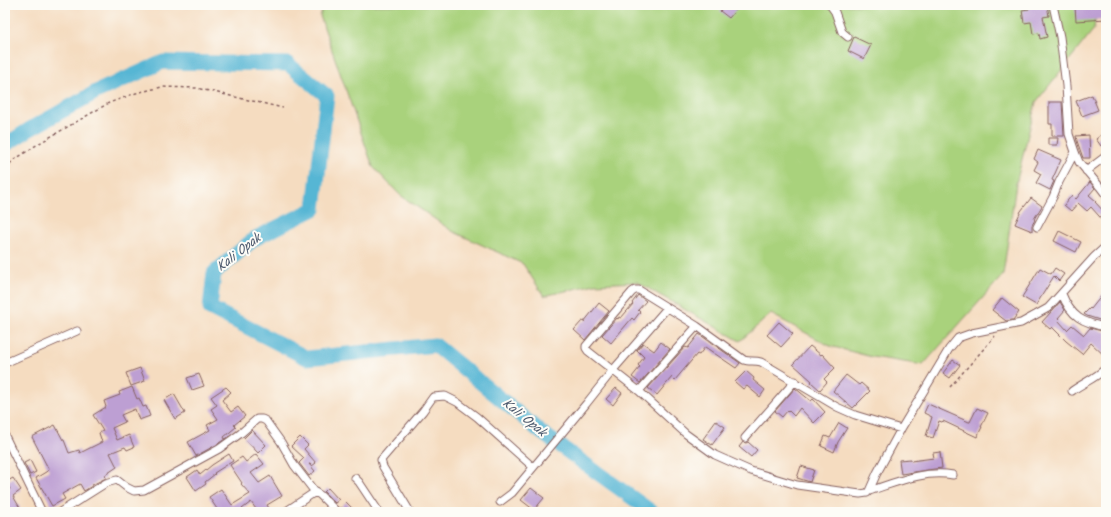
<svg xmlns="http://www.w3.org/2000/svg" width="1111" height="517" viewBox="0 0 1111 517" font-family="Kalam,sans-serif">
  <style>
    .green { fill: #a9d27c; stroke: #7a7854 }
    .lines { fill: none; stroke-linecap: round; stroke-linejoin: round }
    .river { stroke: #56b6d4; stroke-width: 15 }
    .building { fill: #bd9fd3 }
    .minor-casing { stroke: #86615f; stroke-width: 9 }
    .path { stroke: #86615f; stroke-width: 1.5; stroke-dasharray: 3 3; stroke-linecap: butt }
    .minor { stroke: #fff; stroke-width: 7 }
    .labels { text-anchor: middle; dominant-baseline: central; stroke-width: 4; stroke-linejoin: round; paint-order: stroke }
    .water-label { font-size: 13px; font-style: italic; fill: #4f5b6f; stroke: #fdfcf7 }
  </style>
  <rect width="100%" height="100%" fill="#fdfcf7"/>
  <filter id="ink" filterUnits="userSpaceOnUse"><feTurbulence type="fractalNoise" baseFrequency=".025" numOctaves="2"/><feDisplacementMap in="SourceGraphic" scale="8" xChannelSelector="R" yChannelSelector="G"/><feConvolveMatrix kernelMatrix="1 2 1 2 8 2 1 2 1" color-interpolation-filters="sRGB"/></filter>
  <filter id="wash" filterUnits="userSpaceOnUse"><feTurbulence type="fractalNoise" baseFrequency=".012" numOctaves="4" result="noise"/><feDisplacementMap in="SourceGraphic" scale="16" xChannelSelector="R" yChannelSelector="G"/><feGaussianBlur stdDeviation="0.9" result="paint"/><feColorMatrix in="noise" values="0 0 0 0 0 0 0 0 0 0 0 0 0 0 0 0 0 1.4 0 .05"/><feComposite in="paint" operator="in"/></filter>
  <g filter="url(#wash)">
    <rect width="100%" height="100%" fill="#f5dcc0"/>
    <path class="green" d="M324 5H1097L1094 29 1036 102 1016 184 1003 275 923 365 872 357 830 346 771 314 740 341 637 282 595 284 544 296 523 264 452 231 400 195 373 167 320 16Z"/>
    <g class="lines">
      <path class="river" d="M5 145 30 129 98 91 163 62 288 64 327 96 314 209 254 239 214 273 210 308 307 358 435 345 542 433 652 512"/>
    </g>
    <g id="blocks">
      <path class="building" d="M725 5H740L729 18 720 11Z
        M1042 5H1047L1049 16 1043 17 1047 37 1040 39 1039 33 1033 34 1031 22 1024 23 1022 10 1029 9V7Z
        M1106 5V19L1076 21 1075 7Z
        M854 37 871 45 864 59 848 51Z
        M1092 95 1098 110 1082 116 1076 101Z
        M1049 102H1062L1064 136H1052V124H1049Z
        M1106 131V142L1101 146 1096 139Z
        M1089 135 1090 158H1083L1077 141 1076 136Z
        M1048 138H1058L1057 145H1048Z
        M1038 150 1061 160 1052 180 1054 181 1050 190 1036 183 1041 174 1034 170 1038 162 1034 159Z
        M1090 182 1095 188 1089 195 1096 201 1095 202 1106 214V224L1091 207 1087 211 1078 203 1071 211 1064 205 1072 195 1076 199Z
        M1031 198 1042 206 1034 219 1035 220 1032 225V231L1015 224 1021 211Z
        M1059 231 1081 242 1076 252 1054 241Z
        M1040 268 1051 274 1055 268 1064 274 1059 281 1054 276 1036 305 1022 297Z
        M1106 290V322L1087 316 1084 314 1090 308 1091 309Z
        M638 295 646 301 638 310 640 312 634 320 632 318 611 343 602 335 617 318 618 319 619 317 621 318 633 304 632 303Z
        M1002 298 1019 312 1013 320 1006 321 992 310Z
        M1060 302 1065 310 1058 318 1059 319 1058 320 1067 330 1072 325 1084 335 1090 328 1106 332V357L1091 343 1082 354 1066 341 1052 327 1050 329 1042 322Z
        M599 303 609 311 585 340 574 330 582 321 584 322Z
        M779 322 793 334 781 347 767 335Z
        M699 334 740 363 736 368 705 347 699 355 697 354 675 380 672 377 657 395 648 388 685 347 688 348Z
        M661 342 670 349 640 383 632 377 640 367 638 365 644 357 637 350 643 343 654 351Z
        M810 346 821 355 822 354 835 368 824 379 827 382 820 390 811 382 812 381 793 364Z
        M953 360 960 365 950 378 943 373Z
        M140 368 145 381 131 386 126 373Z
        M746 371 754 378 753 380 765 390 760 397 747 386 743 389 735 382Z
        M199 374 204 386 192 390 187 378Z
        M846 375 859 385 861 383 870 391 853 408 833 391Z
        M132 387 137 399 139 398 143 407 146 406 150 416 139 420 135 409 121 415 125 422 112 428 117 440 129 435 134 447 127 450 125 447 110 453 117 467 105 475 106 478 92 485V486L84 491 80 484 62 494 65 499 52 506 36 478 49 470 32 437 55 425 63 440H64L69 453 79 450 80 453 102 442 99 433 103 431 93 415 106 407 104 401 120 395 119 392Z
        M226 387 231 392 222 400 231 412 238 407 245 416 234 425 236 427 224 437 225 439 216 445 196 456 188 442 210 430 207 425 218 419 211 409 217 405 211 397Z
        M616 388 622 393 613 405 606 399Z
        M795 388 811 401 813 399 825 412 814 423 800 408 794 416 788 410 782 417 775 411Z
        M174 394 185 413 175 419 164 400Z
        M928 404 969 422H970L977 408 988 413 981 427H982L977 437 943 421 942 422 939 421 933 438 926 436 932 417 924 413Z
        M716 421 725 427 712 445 703 439Z
        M839 423 847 428 838 442 834 452 821 446 825 436 830 438Z
        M252 430 266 445 258 453 244 438Z
        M300 437 308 445 304 449 316 463 312 466 310 464H309L315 471 309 476 299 463 304 458 291 446Z
        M743 442 746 443 748 442 757 450 751 457 739 447Z
        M940 452 942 468 920 471 901 474 899 460 911 459V461L934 458 933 453Z
        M229 454 233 461 214 473 215 474 205 482 206 484 196 491 187 477 197 470 200 475 212 465Z
        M256 454 264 464 251 473 259 483 270 476 282 496 267 505 271 512H258L251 502 238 512H219L209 497 221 489 232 505 250 494 241 484 242 483 230 465 242 457 246 462Z
        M30 460 36 472 30 475 24 463Z
        M801 466 814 470 810 482 797 478Z
        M13 478 21 490 13 496 20 508 14 512H11L9 509 5 512V492L10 489 6 482Z
        M328 488 339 500 335 503 324 492Z
        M531 488 544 498 534 510 521 500Z
        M346 502 356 512H346L341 507Z"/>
    </g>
  </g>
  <g filter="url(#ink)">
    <use href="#blocks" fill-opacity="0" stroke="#86615f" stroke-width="1"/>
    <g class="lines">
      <g class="minor-casing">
        <path id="minor" d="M830 5 835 12 842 32 848 37
          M1053 5 1060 37 1066 86 1069 134 1075 152 1079 162 1100 187 1106 195
          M1086 171 1106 156
          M1037 227 1053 197 1059 182 1075 152
          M1062 294C1071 317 1083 323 1106 327
          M5 363 77 331
          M639 391 697 326
          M1072 391C1083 383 1096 378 1106 368
          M5 436 42 512
          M745 438 795 381
          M953 475C924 470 897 482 869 491L867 493 860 494 797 485 751 471 715 455 686 434 639 391 588 351 586 348V346L632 292 635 290H639L697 326 744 360C749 362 755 360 761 362L837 407 855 415 901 429 949 349 958 338 972 333 1021 323 1048 308 1094 257 1106 246
          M355 478 359 482 379 512
          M869 491 877 473 901 429
          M500 502 512 493 586 404 613 370 667 308
          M60 512 106 483 117 480 126 487 134 491 144 490 219 449 241 433 257 419H262L266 421 281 442 294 465 315 492 320 495 337 512
          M285 512 315 492
          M408 512 409 510 383 467 381 460 423 411 433 397 445 396 457 402 477 417 533 467"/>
      </g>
      <path class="path" d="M5 168 14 160 38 144 109 103 136 93 162 87 196 88 283 108
        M950 387 995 336"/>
      <use href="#minor" class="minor"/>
    </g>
  </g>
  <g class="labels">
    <g class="water-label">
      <text transform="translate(239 253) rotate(-38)">Kali Opak</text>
      <text transform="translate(524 418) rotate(39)">Kali Opak</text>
    </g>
  </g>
  <rect width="1111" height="517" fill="none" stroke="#fdfcf7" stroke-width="20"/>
</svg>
